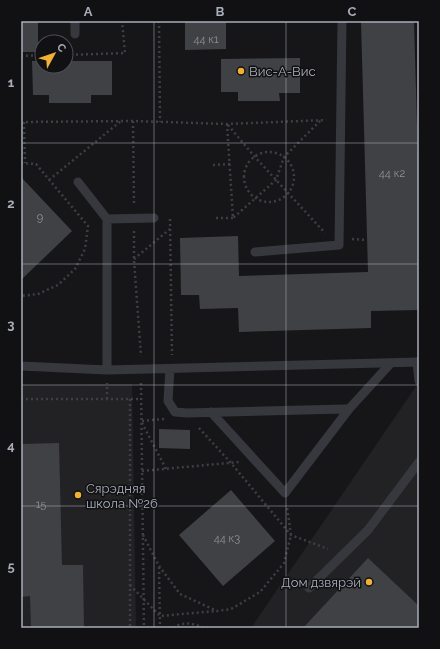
<svg xmlns="http://www.w3.org/2000/svg" width="440" height="649" viewBox="0 0 440 649" font-family="Raleway,sans-serif">
  <style>
    .built { fill: #222225 }
    .building { fill: #404145 }
    .lines { fill: none; stroke-linecap: round; stroke-linejoin: round }
    .path { stroke: #3d3f44; stroke-width: 2.5; stroke-dasharray: 2 3; stroke-linecap: butt }
    .lane { stroke: #37383d; stroke-width: 9 }
    .grid { fill: none; stroke: #a8adb8; stroke-width: 1; stroke-opacity: 0.55 }
    .poi-dot { fill: #f2b134; stroke: #111113; stroke-width: 1.5 }
    .labels { text-anchor: middle; dominant-baseline: central; stroke-width: 3; stroke-linejoin: round; paint-order: stroke }
    .number-label { font-size: 11px; fill: #8e929b }
    .poi-label { font-size: 13px; fill: #a8adb8; stroke: #111113; text-anchor: start }
    .neatline { fill: none; stroke: #a8adb8; stroke-width: 1.5 }
    .grid-label { font-size: 13px; text-anchor: middle; font-weight: bold; fill: #a8adb8 }
  </style>
  <rect width="100%" height="100%" fill="#161618"/>
  <path class="built" d="M419 382V628H251Z
    M132 384 136 628H21V385Z"/>
  <path class="building" d="M21 21H38V52H21Z
    M185 21H226V49L185 50Z
    M361 21H414L419 195V310L371 311V328L239 332 238 308 200 309 199 295H181L180 238 238 236 239 276 368 272Z
    M300 58V93H279L280 101H238V92H221V59Z
    M32 61H42V66H66V61H112V95H91V103H49V95H33Z
    M21 177 72 231 21 280Z
    M159 429 190 430V449L159 448Z
    M59 443 62 565H83L84 628H31L30 596 21 597V444Z
    M231 490 275 541 223 586 179 535Z
    M368 558 419 606V628H303Z"/>
  <g class="lines">
    <path class="path" d="M159 21 160 122
      M66 55 125 53 122 21
      M21 56 42 55
      M133 121 134 204
      M21 122 133 121 227 124 326 120
      M24 122 25 163
      M227 124 233 218 276 180 284 157 321 120
      M228 125 254 156 325 233
      M244 177a25 25 0 1 1 50 0a25 25 0 1 1-50 0Z
      M21 163 36 164 88 226 85 249 75 269 58 285 38 294 21 296
      M213 165 230 164
      M49 180 121 121
      M216 218H233
      M170 219 172 355
      M134 231V260L141 356
      M352 239 367 240
      M134 259 170 229
      M141 383 144 628
      M21 399H141
      M107 399V383
      M130 399V628
      M164 419 141 421 166 469
      M199 428 231 463 291 535 328 549
      M142 471 239 462
      M143 535 159 566 180 594 217 611 231 609 260 592 284 563 291 535 287 507
      M159 567 160 628
      M130 585 160 616 216 611
      M173 628C184 621 193 623 204 628"/>
    <path class="lane" d="M75 21V34
      M78 182 107 219V370L419 362
      M107 219 154 218
      M255 252 339 245 342 21
      M417 362 419 381
      M21 366 107 370
      M170 369 168 401 175 412 187 413 344 409H349L391 363
      M211 412 285 493 349 409
      M309 588 368 530 419 462"/>
  </g>
  <path class="grid" d="M154 21V628M286 21V628M21 143H419M21 264H419M21 385H419M21 506H419"/>
  <g class="poi-dot">
    <circle cx="241" cy="71" r="4"/>
    <circle cx="78" cy="495" r="4"/>
    <circle cx="369" cy="582" r="4"/>
  </g>
  <g class="labels">
    <g class="number-label">
      <text x="206" y="39">44 к1</text>
      <text x="392" y="173">44 к2</text>
      <text x="40" y="217">9</text>
      <text x="41" y="504">15</text>
      <text x="227" y="538">44 к3</text>
    </g>
    <g class="poi-label">
      <text x="249" y="71">Вис-А-Вис</text>
      <text x="86" y="488">Сярэдняя<tspan x="86" dy="15">школа №26</tspan></text>
      <text x="361" y="582" text-anchor="end">Дом дзвярэй</text>
    </g>
  </g>
  <rect width="440" height="649" fill="none" stroke="#111113" stroke-width="44"/>
  <g transform="translate(54 54) rotate(50)"><circle r="19" fill="#111113" stroke="#4d4f55"/>
  <path d="M0-3L7 15L0 10L-7 15Z" fill="#f2b134"/>
  <text y="-6" font-size="11" font-weight="bold" text-anchor="middle" fill="#a8adb8">С</text>
  </g>
  <rect x="22" y="22" width="396" height="605" class="neatline"/>
  <g class="grid-label">
    <text x="88" y="16">A</text>
    <text x="220" y="16">B</text>
    <text x="352" y="16">C</text>
    <text x="11" y="87">1</text>
    <text x="11" y="208">2</text>
    <text x="11" y="329">3</text>
    <text x="11" y="450">4</text>
    <text x="11" y="571">5</text>
  </g>
</svg>
